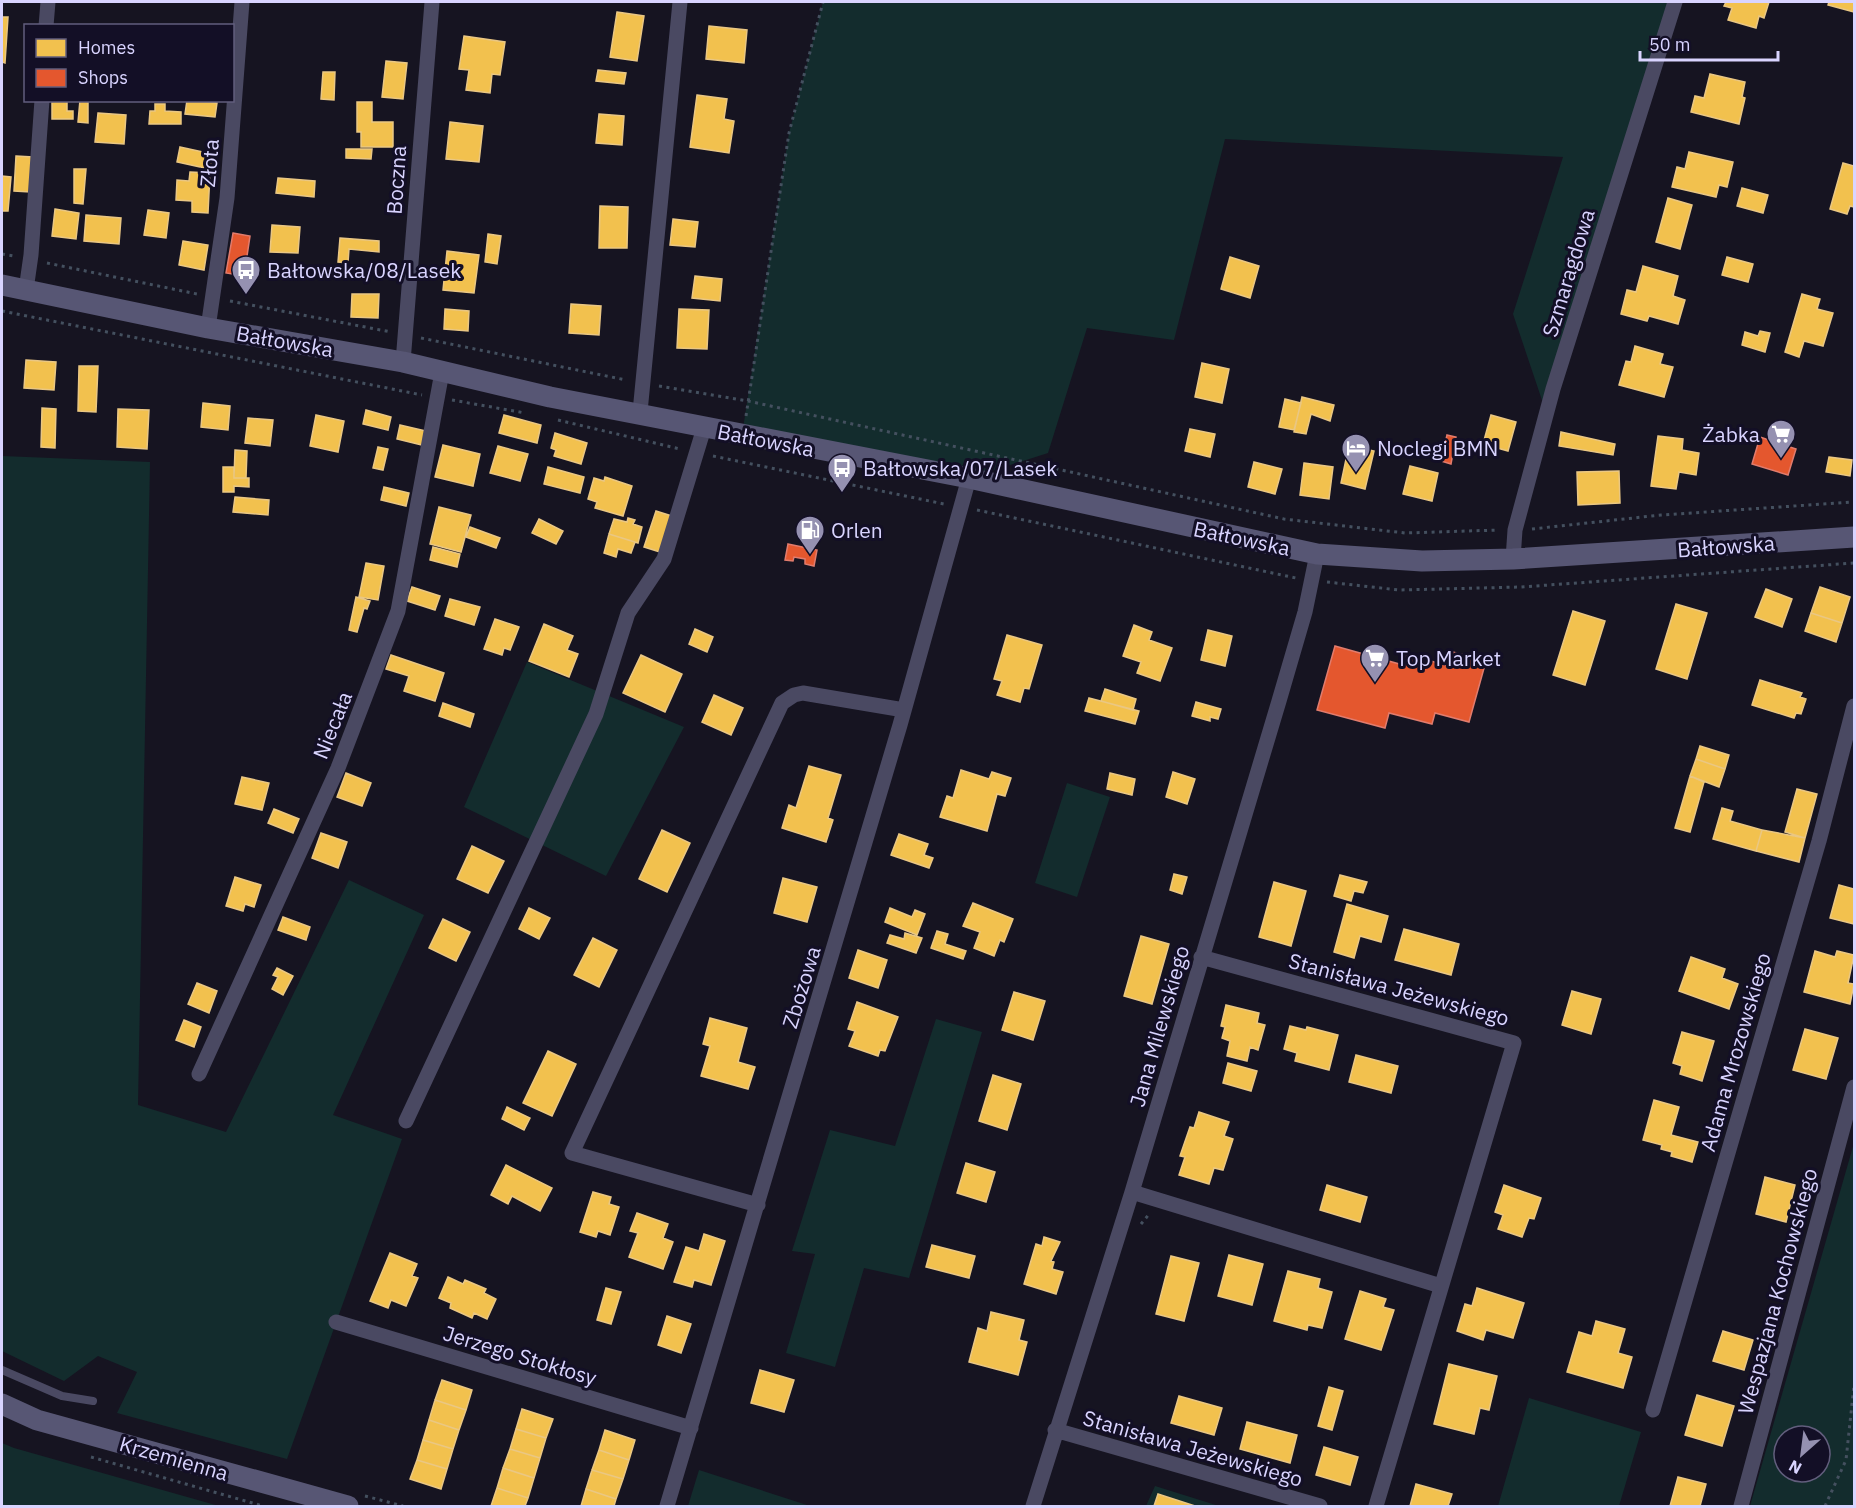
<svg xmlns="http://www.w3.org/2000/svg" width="1856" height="1508" viewBox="0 0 1856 1508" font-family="'IBM Plex Sans',sans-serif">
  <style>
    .green { fill: #132c2d; fill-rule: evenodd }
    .homes { fill: #f2c14e; stroke: #eac783; stroke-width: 1.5 }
    .shops { fill: #e4572e; stroke: #e17c6d; stroke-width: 1.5 }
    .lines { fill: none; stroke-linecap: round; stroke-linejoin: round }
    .path { stroke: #44505f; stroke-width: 3; stroke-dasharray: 3 4.5; stroke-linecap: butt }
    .service { stroke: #4a4962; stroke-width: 8 }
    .minor { stroke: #4a4962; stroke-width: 15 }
    .secondary { stroke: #575674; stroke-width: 21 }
    .labels { text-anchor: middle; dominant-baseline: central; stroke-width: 6; stroke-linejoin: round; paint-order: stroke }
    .street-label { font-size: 21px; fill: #d9d4ff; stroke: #130f26 }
    .poi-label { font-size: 21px; fill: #d9d4ff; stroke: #130f26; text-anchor: start }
  </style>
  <rect width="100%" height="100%" fill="#161421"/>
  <path class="green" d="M823 2H1675L1547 415 1513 314 1563 157 1225 139 1174 340 1087 328 1048 453 969 478 742 435 789 133Z
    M2 456 150 462 138 1105 226 1132 349 880 424 915 333 1115 402 1139 287 1459 117 1413 137 1372 98 1356 64 1381 2 1351Z
    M527 662 684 727 606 876 464 807Z
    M1067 783 1110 797 1077 897 1035 883Z
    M936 1019 982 1032 909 1278 864 1268 835 1367 786 1353 815 1254 792 1251 830 1130 895 1146Z
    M1854 1143V1506H1750ZM1784 1436H1820V1472H1784Z
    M1529 1398 1641 1432 1619 1506H1498Z
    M2 1443 14 1448 219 1506H2Z
    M699 1470 810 1506H688Z
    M1155 1486 1219 1506H1146Z"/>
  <path class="homes" d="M1726 2H1769L1764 18 1759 16 1756 28 1728 20 1732 8 1724 6Z
    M1829 2H1854V12L1828 5Z
    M617 12 644 16 637 61 610 57Z
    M2 17H8L5 63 2 62Z
    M709 26 747 30 744 63 706 59Z
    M464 36 505 42 500 75 492 74 490 93 466 90 469 70 459 69Z
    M386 61 407 63 403 99 382 97Z
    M598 70 626 73 624 84 596 81Z
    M323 72H335L334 100 321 99Z
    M1710 74 1745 82 1742 97 1745 98 1739 124 1691 112 1695 96 1704 98Z
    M697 95 727 99 724 119 734 121 729 153 690 147Z
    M52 100H67V111H73V119H52Z
    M80 100H88V123L78 122Z
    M187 100 217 103 215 117 185 114Z
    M357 102H372V122H393V147H361V132H357Z
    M155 104H165V111L181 112V124H149L150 111H155Z
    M98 113 126 115 124 144 95 142Z
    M599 114 624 116 622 145 596 143Z
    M450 122 483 126 479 162 446 159Z
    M180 147 217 155 214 170 177 162Z
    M346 149H372L371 159 346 158Z
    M1689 152 1733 162 1727 187 1719 185 1716 197 1672 187 1677 167 1685 169Z
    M16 156 33 157 30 192 14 191Z
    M1843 163 1854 166V207L1850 206 1847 214 1830 209Z
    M74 169H86L83 204 74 203Z
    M190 172 210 173 208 213 192 212V201L176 200 177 180 189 181Z
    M2 176 11 177 8 211H2Z
    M278 178 315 181 314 197 276 193Z
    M1742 188 1768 195 1763 213 1737 206Z
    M1668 198 1692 205 1680 249 1656 242Z
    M600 206 628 207 627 248H599Z
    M55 209 79 213 76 239 52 236Z
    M148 210 169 213 166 238 144 235Z
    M86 215 121 218 119 244 84 241Z
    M673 219 698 222 695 247 670 245Z
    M272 225 300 227 298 253 270 252Z
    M488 234 501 236 497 264 485 262Z
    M340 238 379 241V252L349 249 348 263 338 262Z
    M183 241 208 245 204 270 179 265Z
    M447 251 479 255 474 293 443 290Z
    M1230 257 1259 266 1250 298 1221 289Z
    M1727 257 1753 264 1748 282 1722 275Z
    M1643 266 1678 276 1673 296 1685 300 1678 324 1649 316 1647 321 1621 314 1627 290 1636 292Z
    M695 276 722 279 720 301 692 298Z
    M352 294H379L378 318 351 317Z
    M1802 294 1820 299 1817 309 1833 313 1823 346 1804 341 1799 357 1785 352Z
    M571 304 601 306 599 335 569 333Z
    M445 309 469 311 468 331 444 329Z
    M679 309 709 310 707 349 677 348Z
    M1760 331 1770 333 1765 352 1742 345 1745 332 1758 336Z
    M1635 346 1663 354 1660 364 1673 367 1664 397 1619 385 1626 361 1631 362Z
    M26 360 56 362 54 390 24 388Z
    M1202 363 1229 369 1222 403 1195 397Z
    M79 366H98L96 412 78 411Z
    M1302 397 1334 405 1330 421 1311 414 1306 434 1294 432Z
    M1285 399 1301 403 1294 430 1279 427Z
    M203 403 230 406 228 430 201 427Z
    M42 408 56 409 55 448 41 447Z
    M118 409 149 410 147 449 117 447Z
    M366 410 391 417 388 430 363 424Z
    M316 415 344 421 338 452 310 446Z
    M504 415 541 425 537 443 499 433Z
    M1491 415 1516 422 1508 451 1483 444Z
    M248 418 273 420 270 446 245 443Z
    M400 425 426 431 422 445 397 439Z
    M1190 429 1215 434 1210 457 1185 451Z
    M1561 432 1615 444 1613 455 1559 446Z
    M555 433 587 443 581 464 554 456 556 450 551 448Z
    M1658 436 1683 439 1682 450 1699 453 1696 475 1679 472 1676 489 1651 486Z
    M443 445 480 454 473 486 435 477Z
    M1349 445 1374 451 1365 489 1341 483Z
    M498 446 528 454 520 481 490 473Z
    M378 447 388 449 383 470 373 468Z
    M235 450 247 451 246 478H234Z
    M1829 457 1852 460 1850 476 1826 472Z
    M1254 462 1282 469 1275 494 1248 487Z
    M1304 463 1333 467 1329 499 1300 495Z
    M1410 466 1438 473 1432 501 1403 494Z
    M223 467H234V478H249V487L234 486V492H223Z
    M548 467 584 477 580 493 544 484Z
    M1619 471 1620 503 1578 505 1577 472Z
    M605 477 632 486 623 516 595 508 597 502 588 499 594 478 604 481Z
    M384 487 409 493 406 506 381 500Z
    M235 497 269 500 268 515 233 512Z
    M439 507 471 515 461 552 430 544Z
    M656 511 672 516 660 552 644 547Z
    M628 518 635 520 633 524 642 527 638 543 609 534 614 519 627 522Z
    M539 519 563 531 556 544 532 533Z
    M470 527 500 538 496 548 466 537Z
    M609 534 635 542 631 553 618 549 616 557 604 553Z
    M433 547 460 554 457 567 430 560Z
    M366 563 384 566 378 600 359 597Z
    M412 587 440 596 435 610 407 601Z
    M1820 587 1850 597 1842 623 1811 613Z
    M1766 589 1792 599 1782 627 1755 617Z
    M356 597 370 601 367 609 364 608 357 632 349 630Z
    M450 599 480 607 474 625 445 616Z
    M1676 604 1707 613 1687 679 1656 669Z
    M1573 611 1605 621 1585 685 1553 675Z
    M1811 613 1842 623 1836 642 1805 631Z
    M495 619 519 627 510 650 504 648 502 655 484 649Z
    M544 624 573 636 567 650 578 654 569 677 529 661Z
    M1134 625 1152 632 1149 640 1172 648 1160 681 1137 673 1141 662 1123 656Z
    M695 629 713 637 707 652 689 644Z
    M1208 630 1232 636 1225 666 1201 660Z
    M1007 635 1042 645 1029 689 1024 688 1020 702 997 695 1002 681 994 679Z
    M391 655 444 673 435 701 404 691 409 676 386 669Z
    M641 655 682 674 665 712 623 693Z
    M1760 680 1802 693 1800 697 1806 699 1801 714 1796 713 1794 718 1752 705Z
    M1105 689 1136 699 1133 710 1101 701Z
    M714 695 743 708 731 735 702 722Z
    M1089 698 1139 711 1135 724 1085 711Z
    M1196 702 1221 709 1218 719 1210 717V721L1192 716Z
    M443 703 474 714 470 727 439 716Z
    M1700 746 1729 755 1725 769 1696 759Z
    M1696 759 1725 769 1719 787 1690 776Z
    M809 766 841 775 828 818 833 820 826 842 782 828 789 805 796 808Z
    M961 770 989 779 992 772 1011 778 1005 796 997 794 987 831 940 817 947 796 953 798Z
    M1173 772 1195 779 1187 804 1166 797Z
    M346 773 371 783 362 806 337 797Z
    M1110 773 1135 779 1132 795 1107 789Z
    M1690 776 1704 782 1690 832 1675 828Z
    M242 777 269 783 262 810 235 804Z
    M1797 789 1817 794 1805 838 1785 832Z
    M1722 808 1733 811 1730 821 1762 830 1756 851 1713 839Z
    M274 809 299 819 293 833 268 823Z
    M662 830 690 843 667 892 639 879Z
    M1762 830 1805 838 1799 862 1756 851Z
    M321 833 347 842 338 868 312 858Z
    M899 834 928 844 924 855 933 858 929 868 891 855Z
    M472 846 504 861 488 893 457 879Z
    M1174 874 1187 877 1182 894 1170 890Z
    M1340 875 1367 882 1363 893 1354 891 1351 901 1334 896Z
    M235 877 261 885 254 907 245 904 243 911 226 906Z
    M783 878 817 887 807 922 774 913Z
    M1274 882 1306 891 1291 946 1259 937Z
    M1839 885 1854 889V924L1830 918Z
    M973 903 1013 919 1004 942 1000 940 994 956 974 948 980 932 963 926Z
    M1347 904 1388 916 1381 942 1360 936 1354 958 1334 952Z
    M529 908 550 918 539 939 519 929Z
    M890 908 912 917 915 910 925 914 917 935 885 922Z
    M283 917 310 927 306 940 278 930Z
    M443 919 470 932 456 961 429 948Z
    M1404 929 1459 944 1451 975 1395 960Z
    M937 931 948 934 945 944 966 951 963 959 931 948Z
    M905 933 922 938 916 953 887 943 890 935 904 939Z
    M1141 936 1169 944 1152 1004 1124 996Z
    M593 938 617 950 599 987 574 975Z
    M858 950 887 960 878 988 849 978Z
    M1815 951 1835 957 1837 951 1854 955 1848 983 1854 984 1850 1004 1804 992Z
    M1691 957 1725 969 1722 978 1738 984 1729 1009 1679 991Z
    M277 968 293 976 283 995 272 989 278 977 273 975Z
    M197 983 217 991 209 1013 188 1004Z
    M1572 991 1601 999 1591 1034 1562 1025Z
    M1014 992 1045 1001 1033 1040 1002 1030Z
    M857 1002 898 1017 885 1051 880 1050 878 1056 849 1046 855 1031 848 1029Z
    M1226 1005 1259 1013 1257 1023 1265 1025 1258 1050 1250 1047 1247 1061 1227 1056 1230 1041 1222 1038 1225 1027 1221 1026Z
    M710 1018 747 1028 738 1062 755 1067 748 1089 701 1076 710 1046 703 1044Z
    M184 1020 201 1027 194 1047 176 1040Z
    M1290 1026 1306 1030 1307 1027 1338 1035 1329 1070 1295 1061 1297 1053 1284 1049Z
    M1805 1029 1838 1038 1826 1079 1793 1070Z
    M1682 1032 1714 1041 1702 1081 1680 1074 1682 1066 1673 1063Z
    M548 1051 576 1064 552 1116 523 1103Z
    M1356 1055 1398 1066 1391 1093 1349 1082Z
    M1228 1063 1257 1071 1251 1091 1223 1083Z
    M993 1075 1021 1084 1007 1130 979 1121Z
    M1654 1100 1679 1107 1671 1135 1698 1142 1692 1162 1671 1156 1672 1152 1661 1149 1662 1145 1643 1140Z
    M507 1107 530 1118 524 1130 502 1119Z
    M1199 1112 1229 1122 1224 1136 1233 1139 1223 1170 1214 1168 1209 1184 1179 1175 1185 1157 1180 1156 1190 1127 1194 1128Z
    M966 1163 995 1172 986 1202 957 1193Z
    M506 1165 552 1188 540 1211 512 1196 508 1204 491 1195Z
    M1765 1177 1795 1185 1786 1222 1756 1214Z
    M1327 1185 1367 1197 1360 1222 1320 1210Z
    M1504 1185 1541 1198 1534 1219 1529 1218 1522 1237 1498 1229 1503 1215 1495 1212Z
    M593 1192 611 1197 609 1204 619 1207 610 1235 598 1231 596 1237 580 1232Z
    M637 1213 668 1224 663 1238 673 1242 663 1269 629 1257 638 1233 630 1231Z
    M704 1234 725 1241 711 1285 694 1280 692 1287 674 1282 686 1247 699 1251Z
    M1044 1237 1060 1242 1051 1261 1054 1262 1052 1269 1063 1272 1056 1294 1024 1284 1036 1244 1042 1246Z
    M932 1245 975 1256 969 1278 926 1267Z
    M390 1253 417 1264 412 1276 418 1278 406 1306 391 1300 388 1308 370 1301Z
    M1229 1255 1263 1264 1252 1305 1218 1296Z
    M1171 1256 1199 1263 1184 1321 1156 1314Z
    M1288 1271 1320 1279 1318 1288 1332 1292 1322 1328 1308 1325 1307 1330 1274 1321Z
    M448 1277 463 1284 465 1280 486 1289 484 1293 496 1299 487 1319 474 1313 472 1318 450 1308 451 1303 439 1298Z
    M606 1288 621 1292 611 1324 597 1320Z
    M1477 1288 1524 1303 1513 1338 1486 1330 1483 1340 1457 1331 1465 1304 1472 1306Z
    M1360 1291 1386 1299 1383 1307 1394 1310 1381 1350 1345 1339Z
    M991 1312 1024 1320 1019 1340 1027 1342 1018 1375 969 1362 978 1328 987 1331Z
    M667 1316 691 1324 681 1353 658 1345Z
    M1596 1321 1625 1329 1618 1353 1632 1357 1623 1388 1567 1372 1579 1332 1592 1336Z
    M1723 1331 1753 1340 1744 1370 1713 1361Z
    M1449 1364 1497 1376 1489 1410 1480 1408 1474 1434 1434 1424Z
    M760 1370 794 1380 784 1412 751 1403Z
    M442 1380 472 1390 466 1410 435 1400Z
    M1329 1387 1343 1391 1332 1430 1318 1426Z
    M1697 1395 1734 1406 1722 1446 1685 1435Z
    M1179 1396 1222 1408 1214 1435 1171 1423Z
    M435 1400 466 1410 459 1430 429 1420Z
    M522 1409 553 1419 546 1438 516 1429Z
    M429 1420 459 1430 453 1449 423 1440Z
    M1247 1422 1297 1435 1290 1463 1240 1449Z
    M516 1429 546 1438 540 1458 510 1449Z
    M605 1430 635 1440 629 1460 599 1450Z
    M423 1440 453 1449 447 1469 417 1460Z
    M1324 1447 1358 1457 1350 1485 1316 1475Z
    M510 1449 540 1458 534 1478 503 1468Z
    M599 1450 629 1460 623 1479 592 1470Z
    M417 1460 447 1469 441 1489 410 1479Z
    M503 1468 534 1478 528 1498 497 1488Z
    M592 1470 623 1479 616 1499 586 1489Z
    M1678 1477 1706 1484 1700 1506H1670Z
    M1416 1484 1452 1494 1448 1506H1410Z
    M497 1488 528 1498 525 1506H491Z
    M586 1489 616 1499 614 1506H581Z
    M1158 1494 1195 1506H1154Z"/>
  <path class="shops" d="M233 233 250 236 244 276 226 273Z
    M1447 435 1456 437 1451 464 1441 461Z
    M1760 437 1796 449 1788 475 1752 464Z
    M788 544 817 550 814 566 805 564V559L794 557 793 561 785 560Z
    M1335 646 1403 665 1406 654 1445 665 1449 651 1486 661 1469 722 1435 713 1432 724 1389 713 1385 728 1317 710Z"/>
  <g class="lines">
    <path class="path" d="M2 254 14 256
      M47 263 197 294
      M230 301 391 332
      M2 311 422 395
      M421 338 626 380
      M659 386 748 401 1284 519 1405 533 1499 530
      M452 400 525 413
      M746 416 789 133 823 2
      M558 420 680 449
      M713 456 944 504
      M977 510 1296 578
      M1532 529 1661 515 1854 502
      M1327 582 1399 590 1521 587 1854 563
      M1141 1224 1150 1213
      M91 1457 263 1506
      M365 1496 403 1506
      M1825 1506 1846 1460 1854 1385"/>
    <path class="service" d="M2 1370 62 1396 93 1401"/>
    <path class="minor" d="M46 26 48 2
      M26 290 31 255 42 100
      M208 328 227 198 242 2
      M403 362 432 2
      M640 412 680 2
      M1513 559 1515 530 1553 389 1675 2
      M1201 957 1514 1043 1376 1506
      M199 1074 338 768 398 611 442 372
      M406 1121 596 714 628 613 664 559 704 428
      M1132 1192 1441 1286
      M758 1205 572 1153 782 703 794 695 803 693 904 710
      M336 1322 691 1428
      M1653 1410 1819 841 1854 706
      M1055 1430 1320 1506
      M667 1506 900 725 969 478
      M1033 1506 1132 1192 1279 701 1305 612 1317 554
      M1741 1506 1854 1087"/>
    <path class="secondary" d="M2 285 208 328 403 362 550 397 969 478 1317 554 1422 561 1513 559 1854 537
      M2 1404 37 1420 348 1506"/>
  </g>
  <defs>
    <g id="bus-pin" transform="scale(1.5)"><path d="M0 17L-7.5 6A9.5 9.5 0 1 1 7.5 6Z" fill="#9591b1" stroke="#130f26"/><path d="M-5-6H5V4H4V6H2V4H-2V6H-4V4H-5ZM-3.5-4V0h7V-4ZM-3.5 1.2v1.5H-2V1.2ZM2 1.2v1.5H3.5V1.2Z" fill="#fff"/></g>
    <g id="supermarket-pin" transform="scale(1.5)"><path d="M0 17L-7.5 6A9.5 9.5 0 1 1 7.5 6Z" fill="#9591b1" stroke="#130f26"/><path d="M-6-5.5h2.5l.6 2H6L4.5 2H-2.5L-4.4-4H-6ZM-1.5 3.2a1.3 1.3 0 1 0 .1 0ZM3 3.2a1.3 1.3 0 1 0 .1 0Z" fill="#fff"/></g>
    <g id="hotel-pin" transform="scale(1.5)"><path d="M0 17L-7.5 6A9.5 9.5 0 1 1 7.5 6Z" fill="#9591b1" stroke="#130f26"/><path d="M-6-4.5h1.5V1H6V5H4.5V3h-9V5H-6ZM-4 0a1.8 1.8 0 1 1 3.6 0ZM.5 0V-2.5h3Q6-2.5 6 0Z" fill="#fff"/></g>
    <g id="fuel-pin" transform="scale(1.5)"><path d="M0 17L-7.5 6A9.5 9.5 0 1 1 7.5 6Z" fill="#9591b1" stroke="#130f26"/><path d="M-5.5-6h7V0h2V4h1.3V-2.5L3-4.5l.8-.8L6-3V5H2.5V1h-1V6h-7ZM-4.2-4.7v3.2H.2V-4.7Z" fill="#fff"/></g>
  </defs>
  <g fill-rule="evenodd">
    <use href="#bus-pin" x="246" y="270"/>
    <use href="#supermarket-pin" x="1781" y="434"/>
    <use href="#hotel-pin" x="1356" y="448"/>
    <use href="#bus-pin" x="842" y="468"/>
    <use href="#fuel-pin" x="810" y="530"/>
    <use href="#supermarket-pin" x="1375" y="658"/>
  </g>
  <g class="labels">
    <g class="street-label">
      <text transform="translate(209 163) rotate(-85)">Złota</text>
      <text transform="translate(396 180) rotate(-86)">Boczna</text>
      <text transform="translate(1568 273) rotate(-73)">Szmaragdowa</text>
      <text transform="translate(285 341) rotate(10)">Bałtowska</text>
      <text transform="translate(766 440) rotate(11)">Bałtowska</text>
      <text transform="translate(1242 538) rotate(12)">Bałtowska</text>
      <text transform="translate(1726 546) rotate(-4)">Bałtowska</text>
      <text transform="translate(332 725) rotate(-68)">Niecała</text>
      <text transform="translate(801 987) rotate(-73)">Zbożowa</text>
      <text transform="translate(1399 989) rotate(15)">Stanisława Jeżewskiego</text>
      <text transform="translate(1159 1026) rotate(-74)">Jana Milewskiego</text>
      <text transform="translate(1735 1052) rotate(-74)">Adama Mrozowskiego</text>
      <text transform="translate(1777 1291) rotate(-75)">Wespazjana Kochowskiego</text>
      <text transform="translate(520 1355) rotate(17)">Jerzego Stokłosy</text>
      <text transform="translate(1193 1448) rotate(16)">Stanisława Jeżewskiego</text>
      <text transform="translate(174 1458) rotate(16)">Krzemienna</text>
    </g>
    <g class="poi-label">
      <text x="267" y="270">Bałtowska/08/Lasek</text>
      <text x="1760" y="434" text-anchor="end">Żabka</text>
      <text x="1377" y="448">Noclegi BMN</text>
      <text x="863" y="468">Bałtowska/07/Lasek</text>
      <text x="831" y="530">Orlen</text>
      <text x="1396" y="658">Top Market</text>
    </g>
  </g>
  <rect width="1856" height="1508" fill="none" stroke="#d9d4ff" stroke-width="6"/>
  <rect x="24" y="24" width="210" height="78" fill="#130f26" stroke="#625e7d" stroke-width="1.5"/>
  <rect x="36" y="39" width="30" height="18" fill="#f2c14e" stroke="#625e7d" stroke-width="1.5"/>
  <text x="78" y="54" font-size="18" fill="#d9d4ff">Homes</text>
  <rect x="36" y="69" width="30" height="18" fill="#e4572e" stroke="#625e7d" stroke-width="1.5"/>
  <text x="78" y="84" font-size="18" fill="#d9d4ff">Shops</text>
  <g transform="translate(1802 1454) rotate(208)"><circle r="28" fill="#130f26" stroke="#625e7d" stroke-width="1.5"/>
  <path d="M0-4.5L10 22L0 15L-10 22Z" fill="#9591b1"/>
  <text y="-9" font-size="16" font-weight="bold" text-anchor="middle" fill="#d9d4ff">N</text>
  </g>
  <path d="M1640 51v9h138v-9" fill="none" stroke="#d9d4ff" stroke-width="3"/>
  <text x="1649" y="51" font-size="18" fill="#d9d4ff" stroke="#130f26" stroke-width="4.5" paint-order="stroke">50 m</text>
</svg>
